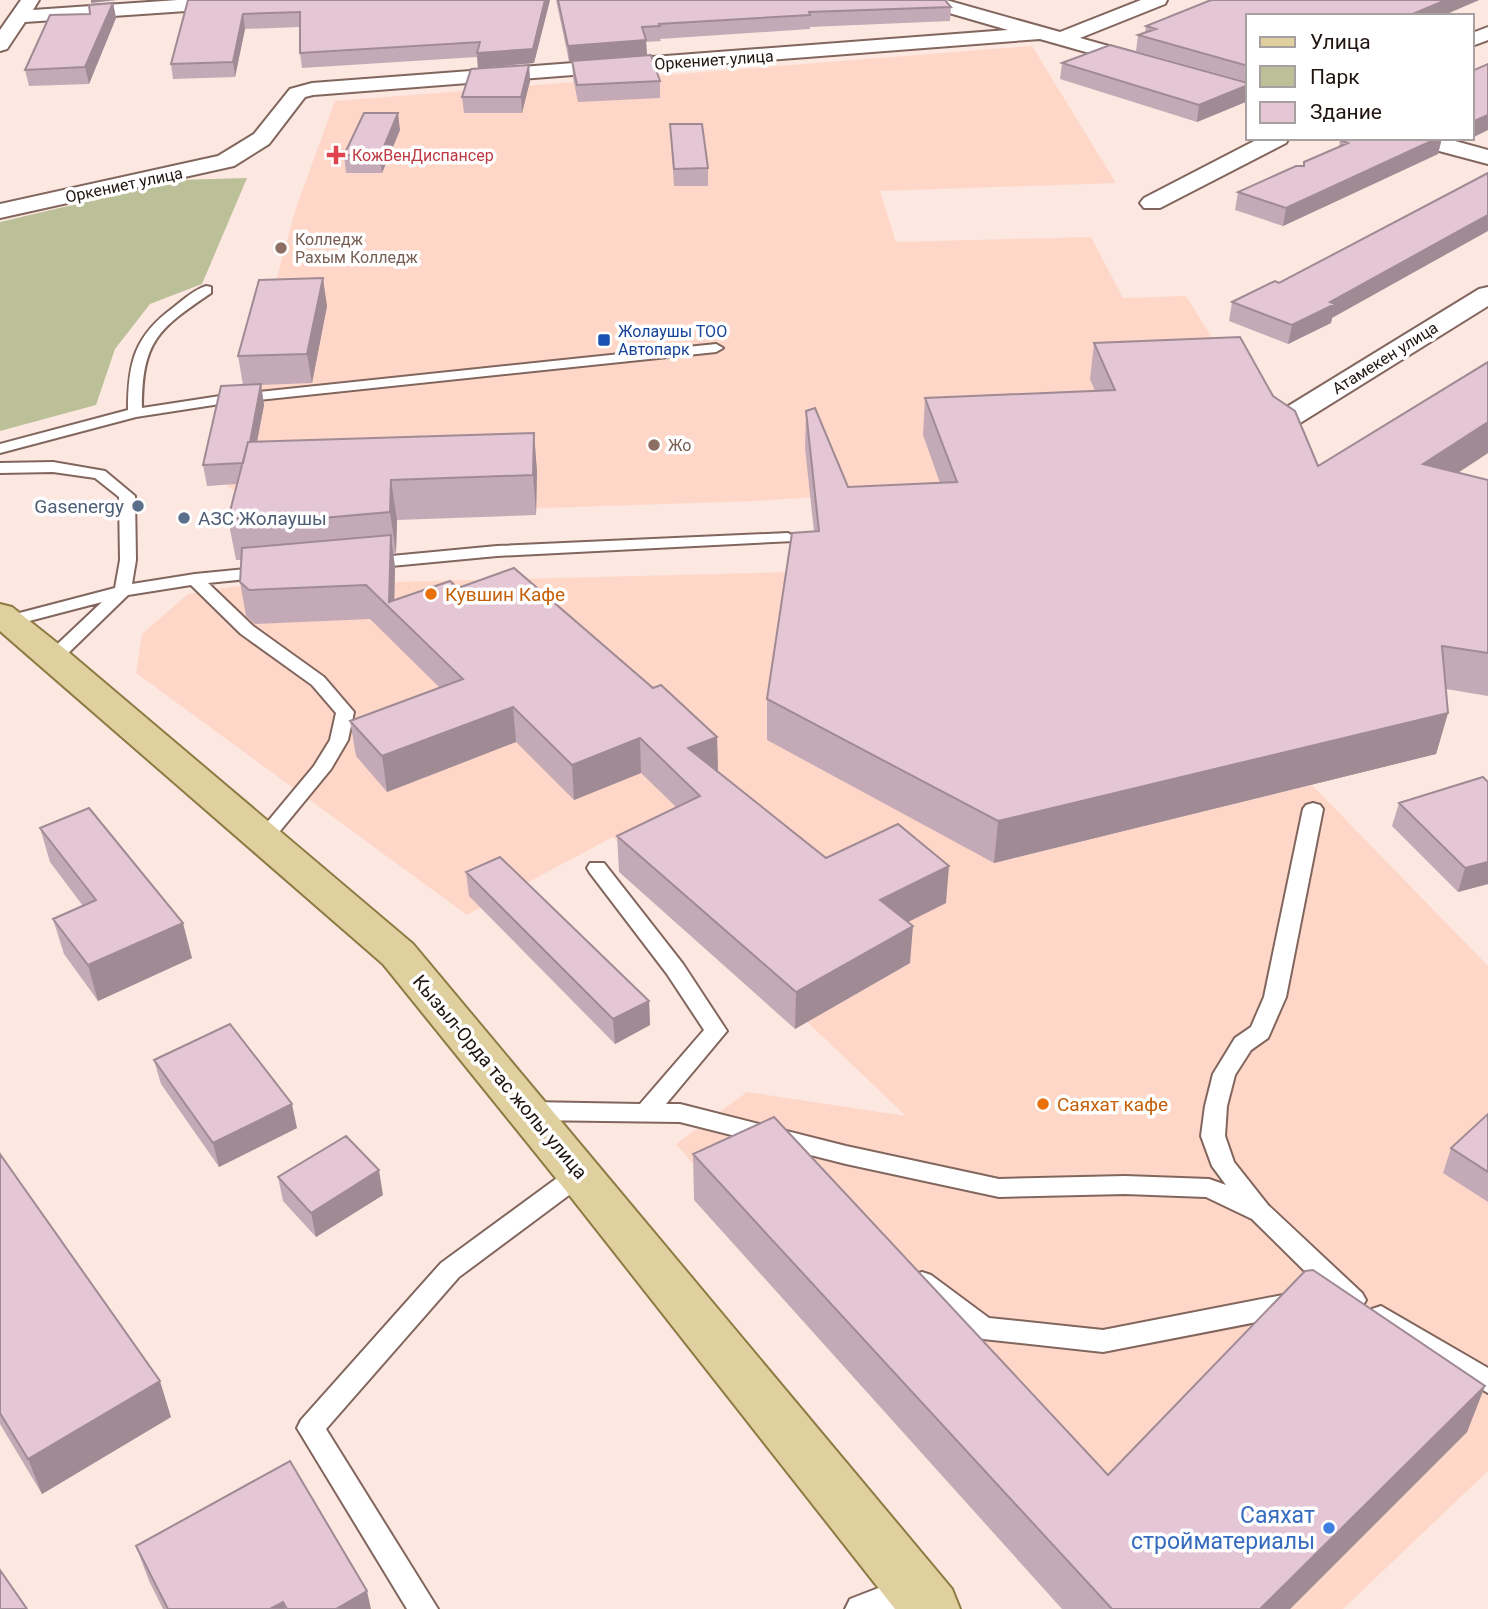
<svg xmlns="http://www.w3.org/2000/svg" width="1488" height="1609" viewBox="0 0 1488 1609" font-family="Roboto,sans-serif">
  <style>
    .built { fill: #ffd7c9 }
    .green { fill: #bcc099 }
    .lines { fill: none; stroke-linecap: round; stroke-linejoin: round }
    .service-casing { stroke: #82665d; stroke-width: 4 }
    .minor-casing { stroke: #82665d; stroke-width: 4 }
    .primary-casing { stroke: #8f7a44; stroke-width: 4 }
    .service { fill: #fff; fill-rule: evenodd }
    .minor { fill: #fff; fill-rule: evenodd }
    .primary { fill: #e0d09f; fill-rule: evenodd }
    .wall { fill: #c4aab6 }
    .shaded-wall { fill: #a08b94 }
    .building { fill: #e4c6d4; stroke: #a08b94; stroke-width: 2 }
    .health-dot { fill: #e0444e; stroke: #fff; stroke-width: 2.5 }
    .education-dot { fill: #8d6e63; stroke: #fff; stroke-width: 2.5 }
    .transit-dot { fill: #1a4fb4; stroke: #fff; stroke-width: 2.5 }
    .service-dot { fill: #5c6f8a; stroke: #fff; stroke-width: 2.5 }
    .food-dot { fill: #e8710a; stroke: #fff; stroke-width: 2.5 }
    .shop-dot { fill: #3f7fe0; stroke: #fff; stroke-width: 2.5 }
    .labels { text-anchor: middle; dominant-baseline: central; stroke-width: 7; stroke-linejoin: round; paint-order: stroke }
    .far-street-label { font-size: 16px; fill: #201511; stroke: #fff }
    .far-health-label { font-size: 16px; fill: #be3a42; stroke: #fff; text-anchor: start }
    .far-education-label { font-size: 16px; fill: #785e54; stroke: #fff; text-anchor: start }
    .far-transit-label { font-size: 16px; fill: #164399; stroke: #fff; text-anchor: start }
    .service-label { font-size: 19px; fill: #4e5e75; stroke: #fff; text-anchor: end }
    .food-label { font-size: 19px; fill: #c56008; stroke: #fff; text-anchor: start }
    .street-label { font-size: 19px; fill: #201511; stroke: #fff }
    .near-shop-label { font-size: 23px; fill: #366cbe; stroke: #fff; text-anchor: end }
  </style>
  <rect width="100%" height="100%" fill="#fce8e1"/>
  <path class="built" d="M1032 46 1116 183 880 191 896 242 1091 237 1123 298 1186 296 1234 373 1146 511 834 496 755 501 281 517 228 487 271 299 296 208 335 101Z
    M791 572 994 863 1312 785 1488 966V1471L1343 1609H1079L676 1144 747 1092 906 1116 613 837 467 915 136 673 142 634 188 594 238 586Z"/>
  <path class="green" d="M247 178 202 284 150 304 115 349 96 405 0 431V222L178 180Z"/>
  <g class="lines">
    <g class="service-casing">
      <path id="service" d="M206 286 211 287V293C158 329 142 341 142 408L220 396 716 344 723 348 716 352 220 404 136 417 0 453V444L128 410C128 363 134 336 174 307 184 299 194 290 206 286Z
        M53 462 105 471 135 496 136 560 132 584 195 574 267 567 275 572 267 577 208 583 253 626 324 677 354 712 348 740 331 769 271 842H257L254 838 314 766 330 740 336 713 312 685 241 634 191 585 128 595 60 661 54 662 45 657 48 653 102 602 10 626 1 621 4 617 115 588 120 560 119 497 95 478 53 472 0 473V463Z
        M788 533 796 538 794 541 497 556 370 568 362 563 370 558 497 546Z
        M1313 803 1320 805 1323 809 1286 997 1268 1038 1251 1050 1235 1075 1227 1106 1225 1136 1234 1162 1268 1205 1362 1293 1366 1300 1362 1307 1353 1310 1335 1301 1252 1219 1206 1197 1125 1194 999 1197 846 1164 680 1122 529 1120 521 1117 518 1111 521 1105 529 1102 640 1104 704 1030 667 974 590 873 587 868 590 863H604L683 964 727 1031 666 1104H680L846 1146 999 1179 1125 1176 1209 1179 1226 1185 1212 1166 1201 1136 1205 1106 1213 1074 1235 1038 1251 1027 1264 997 1303 809 1306 805Z
        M580 1165 588 1167 592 1174 588 1181 459 1277 326 1429 438 1609H407L297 1428 301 1420 441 1263 572 1167Z
        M922 1272 931 1275 989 1318 1103 1330 1293 1293 1302 1297 1306 1304 1302 1311 1293 1315 1103 1352 983 1339 974 1336 913 1289 909 1282 913 1275Z
        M1381 1306 1488 1368V1393L1372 1325 1368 1317 1372 1309Z
        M912 1575 922 1579 926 1589 922 1599 896 1609H845L850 1599Z"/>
    </g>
    <g class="minor-casing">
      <path id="minor" d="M21 0H39L33 10 178 0H267L258 6 25 22 7 49 0 51V30Z
        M916 0H946L1060 32 1141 0H1167L1165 4 1080 38 1248 85V98L1040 39 313 95 305 97 269 144 234 166 0 218V204L218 156 254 134 290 89 312 83 1008 30 918 4Z
        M1488 27V40L1472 46V33Z
        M1260 138H1289L1286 143 1160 208H1144L1140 203 1144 198Z
        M1406 138H1444L1488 150V164L1409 143Z
        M1488 287V306L1292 428 1282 431 1272 428 1267 422 1272 416 1479 289Z"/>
    </g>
    <g class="primary-casing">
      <path id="primary" d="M0 604 12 607 66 650 413 944 952 1589 960 1609H895L563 1187 383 964 0 631Z"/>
    </g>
    <use href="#service" class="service"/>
    <use href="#minor" class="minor"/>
    <use href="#primary" class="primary"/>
  </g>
  <path class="wall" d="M188 0H550L534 63 478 68 477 57 302 68 300 53V27L245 29 235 77 173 79 171 64Z
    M556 0H945L951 7 950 21 810 27V29L660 39 661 41 646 42 647 55 569 61Z
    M1211 0H1479L1442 16H1248V82L1136 51 1138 35 1145 32 1146 26Z
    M113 3 116 18 89 84 29 86 25 70 90 14Z
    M572 61 660 81V98L578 102 573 78Z
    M1062 63 1248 83V101L1197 122 1060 79Z
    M529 65 530 81 522 113H464L462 97Z
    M670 124 708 168V186H674Z
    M400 130 382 173H346L344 155Z
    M1344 138H1442L1438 154 1283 226 1235 210 1238 192 1304 166 1339 147 1340 140Z
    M1279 283 1332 318 1331 323 1288 344 1229 321 1232 302Z
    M327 306 312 383 261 385 264 405 257 442 534 433 537 472 536 515 397 520 396 553H393L395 568 394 600 458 588 653 688 717 737 718 772 826 858 946 903 908 922 910 963 795 1029 619 872 617 836 676 807 641 773 574 800 516 742 387 792 356 756 350 721 440 688 370 619 255 624 246 616 240 582 242 560H236L228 519 237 484 207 486 203 465 243 385 238 356Z
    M1094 343 1273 396 1318 466 1488 362V453L1458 473 1488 480V696L1446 689 1448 713 1436 754 994 863 767 740V699L814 532 805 448 806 411 848 487 940 483 923 435 925 398 1095 391 1090 379Z
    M1399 803 1488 884 1458 892 1392 826Z
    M40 828 192 958 98 1001 64 954 53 919 83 906 50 862Z
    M466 872 649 1001 650 1025 615 1044 469 896Z
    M154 1060 297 1128 219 1167 161 1084Z
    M1488 1114V1202L1443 1173 1451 1148Z
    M0 1154 171 1417 42 1494 0 1424Z
    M693 1154 1108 1475 1485 1386 1467 1432 1290 1609H1062L694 1200Z
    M278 1177 383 1195 316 1237 283 1201Z
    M136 1546 371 1609H163L149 1581Z"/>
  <path class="shaded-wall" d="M91 0H117L91 3Z
    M545 0H550L534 63 478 68 477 53Z
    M1446 0H1479L1442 16H1408Z
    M113 3 116 18 89 84 85 67Z
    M243 14 245 29 235 77 233 62Z
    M646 40 647 55 569 61 568 46Z
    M529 65 530 81 522 113 521 97Z
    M1248 85V101L1197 122 1199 105Z
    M398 113 400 130 382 173 380 156Z
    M1488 115V130L1472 138V122Z
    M1438 138H1442L1438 154 1283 226 1286 208Z
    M1488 215V231L1332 318 1331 323 1288 344 1292 325 1330 302Z
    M323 278 327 306 312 383 307 354Z
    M261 384 264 405 249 483 246 462Z
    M1488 422V453L1413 502 1423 464Z
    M534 433 537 472 536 515 533 475Z
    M391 480 397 520 396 553 390 512Z
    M391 535 395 568 394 613 389 602Z
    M513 707 516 742 387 792 382 756Z
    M1448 713 1436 754 994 863 998 821Z
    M717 737 718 772 688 748Z
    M640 738 641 773 574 800 572 765Z
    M1488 862V884L1458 892 1465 868Z
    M949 866 946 903 878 937 880 900Z
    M183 923 192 958 98 1001 88 965Z
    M913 926 910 963 795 1029 796 992Z
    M649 1001 650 1025 615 1044 613 1019Z
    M292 1104 297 1128 219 1167 213 1143Z
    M379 1170 383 1195 316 1237 311 1213Z
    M160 1381 171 1417 42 1494 28 1459Z
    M1485 1386 1467 1432 1290 1609H1260Z
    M367 1591 371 1609H336Z
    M283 1602 285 1609H270Z"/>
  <path class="building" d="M188 0H545L533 49 477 53 480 42 300 53V12L243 14 233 62 171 64Z
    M558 0H945L951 7 809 12 810 15 659 24 660 26 642 27 646 40 568 46Z
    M1211 0H1446L1408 16H1248V66L1138 35 1156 29 1146 26Z
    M113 3 85 67 25 70 50 15 90 14 89 5Z
    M1110 45 1248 83V85L1199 105 1062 63Z
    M651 55 660 81 577 85 572 61Z
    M1488 64V115L1472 122V71Z
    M529 65 521 97H462L471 69Z
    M364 113H398L380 156 344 155Z
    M670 124H702L708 168 674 169Z
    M1344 138H1438L1286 208 1238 192 1296 166H1304V162L1348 143 1340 140Z
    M1488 173V215L1330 302 1335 304 1292 325 1232 302 1275 281 1279 283Z
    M323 278 307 354 238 356 259 280Z
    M1240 337 1273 396 1295 411 1318 466 1488 362V422L1423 464 1488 480V653L1442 646 1448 713 998 821 767 699 792 533 819 531 806 411 815 408 848 487 957 482 925 398 1115 390 1094 343Z
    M261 384 250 442H248L243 463 203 465 221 386Z
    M534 433 533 475 391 480 390 512 242 525V518L228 519 248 442Z
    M391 535 389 602 450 581 458 588 514 568 653 688 661 685 717 737 688 748 826 858 898 824 949 866 880 900 913 926 796 992 617 836 700 796 640 738 572 765 513 707 382 756 350 721 463 679 366 585 249 590 240 582 242 548Z
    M1483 777 1488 782V862L1465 868 1399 803Z
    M89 808 183 923 88 965 53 919 96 900 40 828Z
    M500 857 649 1001 613 1019 466 872Z
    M230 1024 292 1104 213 1143 154 1060Z
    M1488 1114V1172L1451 1148Z
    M774 1117 1108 1475 1305 1271 1313 1270 1485 1386 1260 1609H1112L693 1154Z
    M346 1136 379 1170 311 1213 278 1177Z
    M0 1154 160 1381 28 1459 0 1413Z
    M290 1461 367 1591 336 1609H287L283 1602 270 1609H168L136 1546Z
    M0 1570 27 1609H0Z"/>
  <path class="health-dot" d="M332.5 144.5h7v7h7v7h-7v7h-7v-7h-7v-7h7z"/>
  <g class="education-dot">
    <circle cx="281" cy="248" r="7"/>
    <circle cx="654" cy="445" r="7"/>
  </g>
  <rect class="transit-dot" x="597" y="333" width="14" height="14" rx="3.5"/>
  <g class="service-dot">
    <circle cx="138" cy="506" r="7"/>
    <circle cx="184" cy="518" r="7"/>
  </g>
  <g class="food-dot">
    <circle cx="431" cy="594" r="7"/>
    <circle cx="1043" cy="1104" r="7"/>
  </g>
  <circle class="shop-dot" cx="1329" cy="1528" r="7"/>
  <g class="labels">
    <g class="far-street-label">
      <text transform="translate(714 60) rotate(-4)">Оркениет улица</text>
      <text transform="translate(124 185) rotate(-12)">Оркениет улица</text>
      <text transform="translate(1385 358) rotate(-32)">Атамекен улица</text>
    </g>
    <g class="far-health-label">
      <text x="352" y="155">КожВенДиспансер</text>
    </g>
    <g class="far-education-label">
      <text x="295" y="239">Колледж<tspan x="295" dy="18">Рахым Колледж</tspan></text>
      <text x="668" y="445">Жо</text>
    </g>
    <g class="far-transit-label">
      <text x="618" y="331">Жолаушы ТОО<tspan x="618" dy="18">Автопарк</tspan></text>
    </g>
    <g class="service-label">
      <text x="124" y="506">Gasenergy</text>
      <text x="198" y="518" text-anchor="start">АЗС Жолаушы</text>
    </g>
    <g class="food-label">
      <text x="445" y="594">Кувшин Кафе</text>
      <text x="1057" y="1104">Саяхат кафе</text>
    </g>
    <g class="street-label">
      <text transform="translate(500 1077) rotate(50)">Кызыл-Орда тас жолы улица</text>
    </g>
    <g class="near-shop-label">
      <text x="1315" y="1515">Саяхат<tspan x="1315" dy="26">стройматериалы</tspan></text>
    </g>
  </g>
  <rect x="1246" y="14" width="228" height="126" fill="#ffffff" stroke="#a6a1a0" stroke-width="2"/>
  <rect x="1260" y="37" width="35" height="10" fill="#e0d09f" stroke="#a6a1a0" stroke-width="2"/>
  <text x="1310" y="49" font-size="21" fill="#201511">Улица</text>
  <rect x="1260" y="66" width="35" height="21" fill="#bcc099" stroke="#a6a1a0" stroke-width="2"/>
  <text x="1310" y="84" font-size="21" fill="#201511">Парк</text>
  <rect x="1260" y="102" width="35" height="21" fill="#e4c6d4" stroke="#a6a1a0" stroke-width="2"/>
  <text x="1310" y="119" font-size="21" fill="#201511">Здание</text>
</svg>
